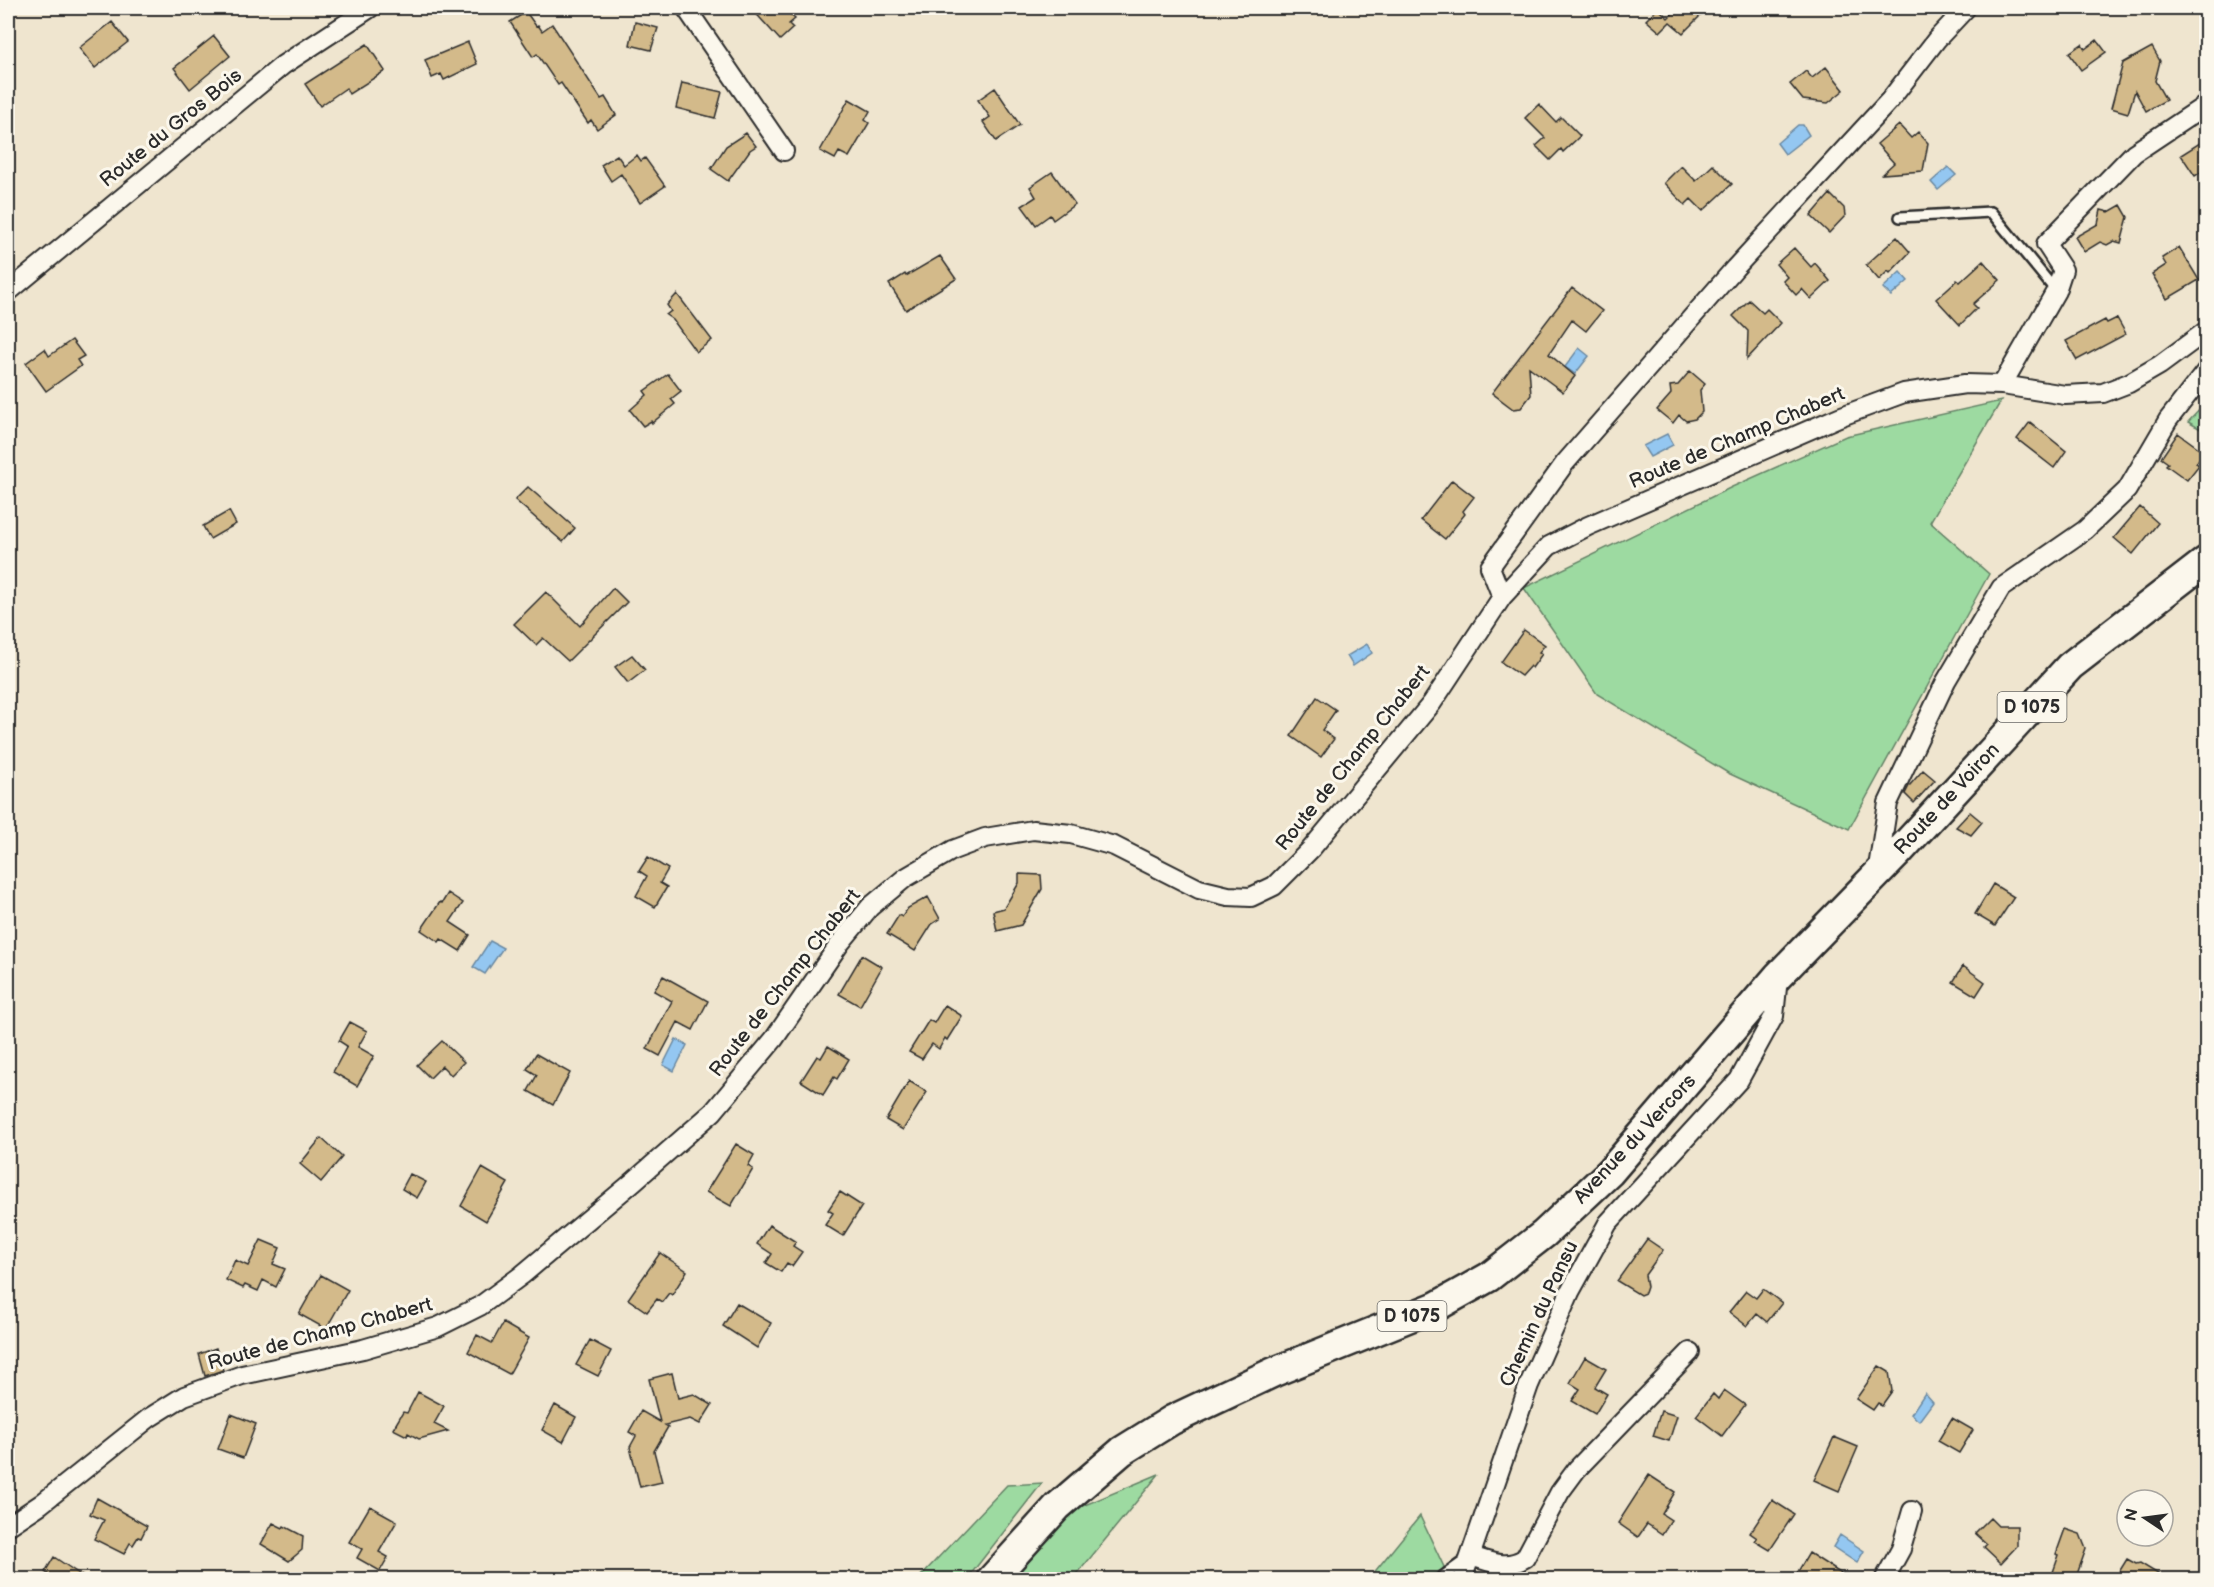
<svg xmlns="http://www.w3.org/2000/svg" width="2214" height="1587" font-family="'Balsamiq Sans',sans-serif">
<rect width="100%" height="100%" fill="#efe5cf"/>
<filter id="ink" filterUnits="userSpaceOnUse"><feTurbulence type="fractalNoise" baseFrequency=".0167" numOctaves="2"/><feDisplacementMap in="SourceGraphic" scale="12" xChannelSelector="R" yChannelSelector="G"/><feConvolveMatrix kernelMatrix="1 2 1 2 8 2 1 2 1" color-interpolation-filters="sRGB"/></filter>
<g filter="url(#ink)">
<path fill="#9ddaa1" stroke="#648266" stroke-width="1.5" d="M 2001,401 L 1930,522 L 1989,574 L 1849,829 L 1728,773 L 1597,694 L 1524,588 L 1732,487 L 1846,436 Z
M 2206,403 L 2206,432 L 2188,422 Z
M 1159,1474 L 1073,1579 L 1010,1580 L 1068,1512 Z
M 1042,1483 L 967,1579 L 918,1579 L 1007,1485 Z
M 1420,1516 L 1444,1567 L 1437,1579 L 1368,1580 Z"/>
<path fill="#94c7f1" stroke="#6a89a2" stroke-width="1.5" d="M 1798,125 L 1803,125 L 1809,135 L 1785,154 L 1777,143 Z
M 1948,167 L 1956,175 L 1938,190 L 1931,182 Z
M 1900,272 L 1908,281 L 1891,296 L 1883,288 Z
M 1579,348 L 1589,356 L 1575,374 L 1565,367 Z
M 1667,434 L 1673,445 L 1650,457 L 1643,446 Z
M 1367,644 L 1372,653 L 1353,666 L 1347,656 Z
M 490,941 L 503,948 L 485,974 L 473,967 Z
M 676,1039 L 687,1045 L 674,1071 L 663,1065 Z
M 1925,1393 L 1933,1402 L 1919,1421 L 1911,1414 Z
M 1840,1535 L 1864,1551 L 1857,1563 L 1833,1547 Z"/>
<g fill="none" stroke-linecap="round" stroke-linejoin="round">
<path stroke="#6a89a2" stroke-width="6" d="M 2197,1580 L 2206,1567"/>
</g>
<path fill="#d3ba8a" stroke="#2b2b2b" stroke-width="1.5" d="M 751,8 L 784,8 L 795,19 L 789,24 L 793,28 L 780,40 Z
M 1658,8 L 1668,18 L 1678,8 L 1690,8 L 1700,16 L 1683,33 L 1670,22 L 1660,32 L 1646,20 Z
M 526,12 L 536,26 L 538,25 L 542,31 L 552,24 L 601,99 L 605,97 L 616,115 L 597,129 L 591,120 L 588,123 L 561,83 L 558,85 L 537,54 L 533,57 L 510,22 Z
M 112,22 L 128,42 L 95,68 L 79,48 Z
M 635,22 L 658,28 L 651,50 L 630,45 Z
M 214,36 L 230,56 L 190,89 L 174,68 Z
M 2097,40 L 2106,52 L 2081,70 L 2069,53 L 2082,44 L 2085,49 Z
M 468,42 L 477,64 L 444,80 L 441,74 L 432,78 L 425,60 Z
M 367,44 L 385,71 L 349,94 L 346,88 L 320,106 L 305,84 Z
M 2152,47 L 2160,61 L 2155,81 L 2166,100 L 2146,111 L 2135,91 L 2128,113 L 2111,108 L 2123,63 Z
M 1826,67 L 1844,90 L 1828,103 L 1803,100 L 1790,84 L 1806,71 L 1812,78 Z
M 682,83 L 722,92 L 715,118 L 676,108 Z
M 995,88 L 1020,125 L 996,141 L 983,122 L 990,117 L 978,100 Z
M 849,99 L 870,111 L 865,120 L 869,123 L 849,157 L 839,152 L 835,159 L 820,151 Z
M 1539,104 L 1556,122 L 1561,117 L 1580,136 L 1563,152 L 1561,149 L 1550,160 L 1536,146 L 1545,138 L 1525,118 Z
M 1899,125 L 1911,138 L 1918,132 L 1928,143 L 1923,171 L 1882,174 L 1894,163 L 1877,144 Z
M 746,133 L 756,146 L 750,150 L 728,181 L 711,169 L 726,146 Z
M 2206,139 L 2206,169 L 2195,176 L 2181,155 Z
M 617,155 L 624,165 L 637,155 L 641,161 L 645,158 L 665,186 L 640,203 L 621,174 L 611,181 L 601,165 Z
M 1713,165 L 1732,184 L 1703,211 L 1691,199 L 1685,205 L 1664,183 L 1681,166 L 1696,181 Z
M 1052,172 L 1075,204 L 1053,220 L 1050,215 L 1036,225 L 1022,206 L 1036,197 L 1030,187 Z
M 1830,194 L 1844,208 L 1845,216 L 1829,233 L 1811,216 Z
M 2121,205 L 2128,217 L 2121,243 L 2114,241 L 2107,245 L 2100,242 L 2084,252 L 2075,237 L 2098,224 L 2101,210 L 2109,212 Z
M 1897,237 L 1910,252 L 1890,273 L 1888,271 L 1879,280 L 1866,265 Z
M 2179,247 L 2199,280 L 2167,299 L 2152,274 L 2166,265 L 2162,258 Z
M 1794,248 L 1811,267 L 1815,263 L 1830,281 L 1811,299 L 1802,289 L 1796,295 L 1783,281 L 1787,277 L 1776,264 Z
M 940,256 L 956,279 L 906,310 L 889,284 L 905,274 L 906,276 Z
M 1983,261 L 2000,280 L 1973,304 L 1977,308 L 1960,325 L 1936,299 L 1957,280 L 1960,282 Z
M 1572,288 L 1602,311 L 1586,331 L 1572,320 L 1549,354 L 1575,376 L 1563,392 L 1529,367 L 1531,395 L 1521,408 L 1513,409 L 1492,393 Z
M 677,294 L 712,340 L 696,352 L 673,320 L 666,315 L 671,311 L 667,305 Z
M 1749,300 L 1763,313 L 1767,309 L 1781,323 L 1747,359 L 1748,331 L 1733,316 Z
M 2117,318 L 2126,334 L 2077,360 L 2066,341 L 2105,320 L 2107,323 Z
M 72,340 L 84,356 L 77,360 L 81,366 L 46,391 L 26,363 L 45,349 L 49,356 Z
M 1690,371 L 1705,384 L 1700,390 L 1702,412 L 1695,419 L 1686,421 L 1679,415 L 1673,423 L 1657,410 L 1671,394 L 1670,386 L 1678,385 Z
M 668,374 L 681,391 L 671,399 L 675,404 L 652,423 L 651,421 L 643,426 L 630,410 L 647,395 L 644,391 Z
M 2030,422 L 2066,451 L 2054,468 L 2017,439 Z
M 2178,433 L 2204,452 L 2196,463 L 2199,465 L 2187,480 L 2166,465 L 2168,463 L 2161,458 Z
M 1452,480 L 1474,497 L 1463,511 L 1465,514 L 1445,539 L 1421,520 Z
M 528,487 L 575,528 L 563,542 L 515,500 Z
M 2140,507 L 2158,523 L 2133,554 L 2114,538 Z
M 229,511 L 236,524 L 210,539 L 203,526 Z
M 613,588 L 627,602 L 568,661 L 543,638 L 536,645 L 514,624 L 546,592 L 580,626 Z
M 1524,630 L 1545,645 L 1539,652 L 1542,654 L 1532,668 L 1530,666 L 1521,676 L 1501,662 Z
M 632,655 L 645,670 L 628,683 L 615,667 Z
M 1317,697 L 1336,710 L 1322,730 L 1334,739 L 1321,757 L 1291,736 Z
M 1923,770 L 1935,780 L 1914,803 L 1905,794 L 1909,786 Z
M 1970,812 L 1982,822 L 1971,835 L 1956,827 Z
M 648,857 L 668,869 L 660,883 L 667,887 L 655,907 L 636,896 L 647,876 L 639,871 Z
M 1019,874 L 1041,875 L 1042,889 L 1021,925 L 997,931 L 993,911 L 1004,908 L 1019,883 Z
M 1993,884 L 2014,897 L 1995,926 L 1975,914 Z
M 448,893 L 463,903 L 450,922 L 470,935 L 460,951 L 441,939 L 439,942 L 421,930 L 440,902 L 442,903 Z
M 928,897 L 940,919 L 932,924 L 915,951 L 887,934 L 899,915 L 902,917 L 908,908 Z
M 862,955 L 882,967 L 860,1006 L 839,994 Z
M 1963,966 L 1985,982 L 1976,996 L 1953,982 Z
M 663,976 L 708,1001 L 693,1030 L 678,1022 L 660,1056 L 647,1049 L 672,1001 L 654,991 Z
M 945,1005 L 962,1016 L 947,1040 L 945,1038 L 939,1049 L 932,1044 L 922,1059 L 909,1052 L 929,1020 L 934,1023 Z
M 350,1022 L 367,1031 L 358,1047 L 374,1056 L 357,1086 L 333,1072 L 347,1046 L 339,1041 Z
M 442,1041 L 464,1062 L 451,1075 L 442,1066 L 430,1078 L 417,1065 Z
M 828,1046 L 849,1059 L 837,1079 L 834,1077 L 823,1095 L 801,1081 L 817,1056 L 821,1058 Z
M 536,1054 L 570,1073 L 553,1105 L 528,1091 L 537,1075 L 527,1069 Z
M 909,1081 L 927,1092 L 903,1130 L 886,1120 Z
M 321,1138 L 342,1157 L 321,1182 L 300,1164 Z
M 736,1144 L 754,1155 L 748,1166 L 753,1169 L 731,1206 L 706,1192 Z
M 482,1168 L 508,1183 L 486,1221 L 461,1206 Z
M 410,1174 L 426,1182 L 417,1198 L 402,1189 Z
M 840,1192 L 862,1206 L 843,1236 L 825,1225 L 833,1213 L 828,1210 Z
M 769,1225 L 796,1242 L 793,1246 L 802,1252 L 792,1266 L 787,1263 L 781,1272 L 766,1263 L 772,1254 L 757,1244 Z
M 1647,1239 L 1663,1250 L 1645,1275 L 1647,1287 L 1645,1293 L 1640,1295 L 1617,1281 Z
M 261,1240 L 280,1248 L 273,1264 L 285,1269 L 276,1287 L 263,1280 L 258,1291 L 245,1285 L 243,1288 L 226,1280 L 235,1260 L 248,1266 Z
M 660,1253 L 687,1271 L 672,1295 L 669,1293 L 662,1302 L 657,1299 L 647,1312 L 628,1299 Z
M 321,1275 L 348,1290 L 326,1329 L 299,1314 Z
M 1763,1289 L 1782,1303 L 1767,1322 L 1757,1314 L 1747,1326 L 1729,1312 L 1746,1291 L 1756,1298 Z
M 737,1303 L 771,1323 L 757,1348 L 723,1326 Z
M 503,1323 L 529,1338 L 509,1374 L 468,1352 L 477,1335 L 492,1343 Z
M 590,1340 L 611,1351 L 598,1376 L 576,1365 Z
M 216,1348 L 223,1370 L 205,1376 L 199,1354 Z
M 1585,1357 L 1606,1369 L 1595,1387 L 1607,1394 L 1595,1414 L 1572,1401 L 1580,1389 L 1570,1383 Z
M 1879,1366 L 1889,1372 L 1892,1391 L 1882,1405 L 1878,1403 L 1873,1410 L 1856,1399 Z
M 672,1373 L 678,1398 L 694,1394 L 712,1405 L 700,1424 L 690,1419 L 665,1425 L 668,1427 L 654,1451 L 662,1482 L 640,1487 L 630,1447 L 636,1436 L 629,1432 L 641,1411 L 660,1422 L 649,1379 Z
M 1724,1390 L 1745,1405 L 1722,1436 L 1696,1416 L 1713,1394 L 1718,1399 Z
M 418,1392 L 444,1406 L 434,1424 L 448,1431 L 419,1439 L 408,1433 L 407,1436 L 393,1429 L 403,1412 L 407,1413 Z
M 555,1405 L 576,1417 L 563,1442 L 542,1430 Z
M 1661,1411 L 1677,1416 L 1669,1441 L 1653,1436 Z
M 231,1414 L 256,1424 L 243,1458 L 218,1449 Z
M 1952,1418 L 1973,1430 L 1959,1453 L 1938,1441 Z
M 1834,1437 L 1858,1447 L 1839,1491 L 1814,1480 Z
M 1649,1475 L 1675,1492 L 1662,1514 L 1671,1520 L 1662,1534 L 1647,1524 L 1638,1537 L 1618,1523 Z
M 97,1498 L 147,1526 L 141,1538 L 138,1537 L 133,1545 L 130,1543 L 124,1554 L 94,1539 L 104,1520 L 90,1514 Z
M 1772,1500 L 1794,1514 L 1770,1550 L 1755,1541 L 1757,1538 L 1750,1533 Z
M 370,1506 L 397,1521 L 379,1552 L 388,1557 L 380,1571 L 357,1558 L 362,1549 L 349,1542 Z
M 1990,1518 L 1998,1526 L 2017,1526 L 2017,1546 L 2001,1563 L 1984,1547 L 1987,1544 L 1975,1533 Z
M 273,1523 L 283,1528 L 284,1526 L 303,1536 L 302,1550 L 289,1561 L 261,1544 Z
M 2065,1529 L 2080,1534 L 2086,1549 L 2075,1580 L 2065,1580 L 2052,1575 L 2059,1555 L 2056,1554 Z
M 1809,1553 L 1851,1580 L 1793,1580 Z
M 54,1557 L 88,1580 L 57,1580 L 45,1572 Z
M 2127,1559 L 2136,1564 L 2140,1563 L 2168,1580 L 2114,1580 Z"/>
<g fill="none" stroke-linecap="round" stroke-linejoin="round">
<g stroke="#2b2b2b" stroke-width="14">
<path id="lane" d="M 1900,217 L 1991,212 L 2056,291
M 1438,1580 L 1467,1559"/>
</g>
<g stroke="#2b2b2b" stroke-width="22">
<path id="street" d="M 686,8 L 784,151
M 8,292 L 283,65 L 370,8
M 2002,385 L 2056,291 L 2063,270 L 2046,244 L 2134,153 L 2206,105
M 1502,597 L 1490,567 L 1565,463 L 1735,268 L 1890,100 L 1937,39 L 1966,8
M 1877,874 L 1888,803 L 1946,681 L 2001,588 L 2085,530 L 2127,490 L 2168,420 L 2206,371
M 8,1526 L 41,1504 L 149,1418 L 184,1396 L 242,1375 L 363,1349 L 438,1327 L 480,1306 L 522,1275 L 633,1182 L 713,1112 L 774,1039 L 841,942 L 870,907 L 905,878 L 953,850 L 985,838 L 1033,830 L 1071,834 L 1114,846 L 1199,889 L 1228,896 L 1251,897 L 1274,886 L 1311,849 L 1432,703 L 1502,597 L 1549,546 L 1588,526 L 1839,417 L 1904,393 L 1965,384 L 2002,385 L 2065,395 L 2103,393 L 2129,383 L 2160,365 L 2206,331
M 1471,1556 C 1491,1562 1506,1570 1525,1558 L 1560,1492 L 1577,1469 L 1690,1352
M 1462,1580 L 1529,1385 L 1570,1292 L 1608,1223 L 1739,1080 L 1774,1016 L 1778,978
M 1884,1580 L 1901,1549 L 1912,1511"/>
</g>
<g stroke="#2b2b2b" stroke-width="33">
<path id="primary" d="M 991,1580 L 1057,1507 L 1122,1451 L 1172,1420 L 1274,1372 L 1437,1306 L 1489,1277 L 1544,1234 L 1610,1172 L 1778,976 L 1896,855 L 2070,666 L 2206,561"/>
</g>
<use href="#lane" stroke="#fbf7ec" stroke-width="9"/>
<use href="#street" stroke="#fbf7ec" stroke-width="18"/>
<use href="#primary" stroke="#fbf7ec" stroke-width="28"/>
</g>
</g>
<g text-anchor="middle" dominant-baseline="central" stroke-width="6" stroke-linejoin="round" paint-order="stroke">
<g fill="#fbf7ec" stroke="#696865" stroke-width="1.5">
<rect x="1997.5" y="692" width="69" height="30" rx="4.5"/>
<rect x="1377.5" y="1301" width="69" height="30" rx="4.5"/>
</g>
<g font-size="18" font-weight="bold" fill="#2b2b2b">
<text x="2032" y="707">D 1075</text>
<text x="1412" y="1316">D 1075</text>
</g>
<g font-size="20" fill="#2b2b2b" stroke="#fbf7ec">
<text transform="translate(171 128) rotate(-39)">Route du Gros Bois</text>
<text transform="translate(1737 438) rotate(-23)">Route de Champ Chabert</text>
<text transform="translate(1353 758) rotate(-51)">Route de Champ Chabert</text>
<text transform="translate(1947 799) rotate(-47)">Route de Voiron</text>
<text transform="translate(785 983) rotate(-52)">Route de Champ Chabert</text>
<text transform="translate(1635 1139) rotate(-47)">Avenue du Vercors</text>
<text transform="translate(1539 1314) rotate(-65)">Chemin du Pansu</text>
<text transform="translate(320 1334) rotate(-15)">Route de Champ Chabert</text>
</g>
</g>
<rect width="2214" height="1587" fill="none" stroke="#fbf7ec" stroke-width="30"/>
<rect x="15" y="15" width="2184" height="1557" fill="none" stroke="#2b2b2b" stroke-width="2" filter="url(#ink)"/>
<g transform="translate(2145 1518) rotate(283)"><circle r="28" fill="#fbf7ec" stroke="#a8a59f" stroke-width="1.5"/>
<path d="M0-4.5L10 22L0 15L-10 22Z" fill="#2b2b2b"/>
<text y="-9" font-size="16" font-weight="bold" text-anchor="middle" fill="#2b2b2b">N</text>
</g>
</svg>
